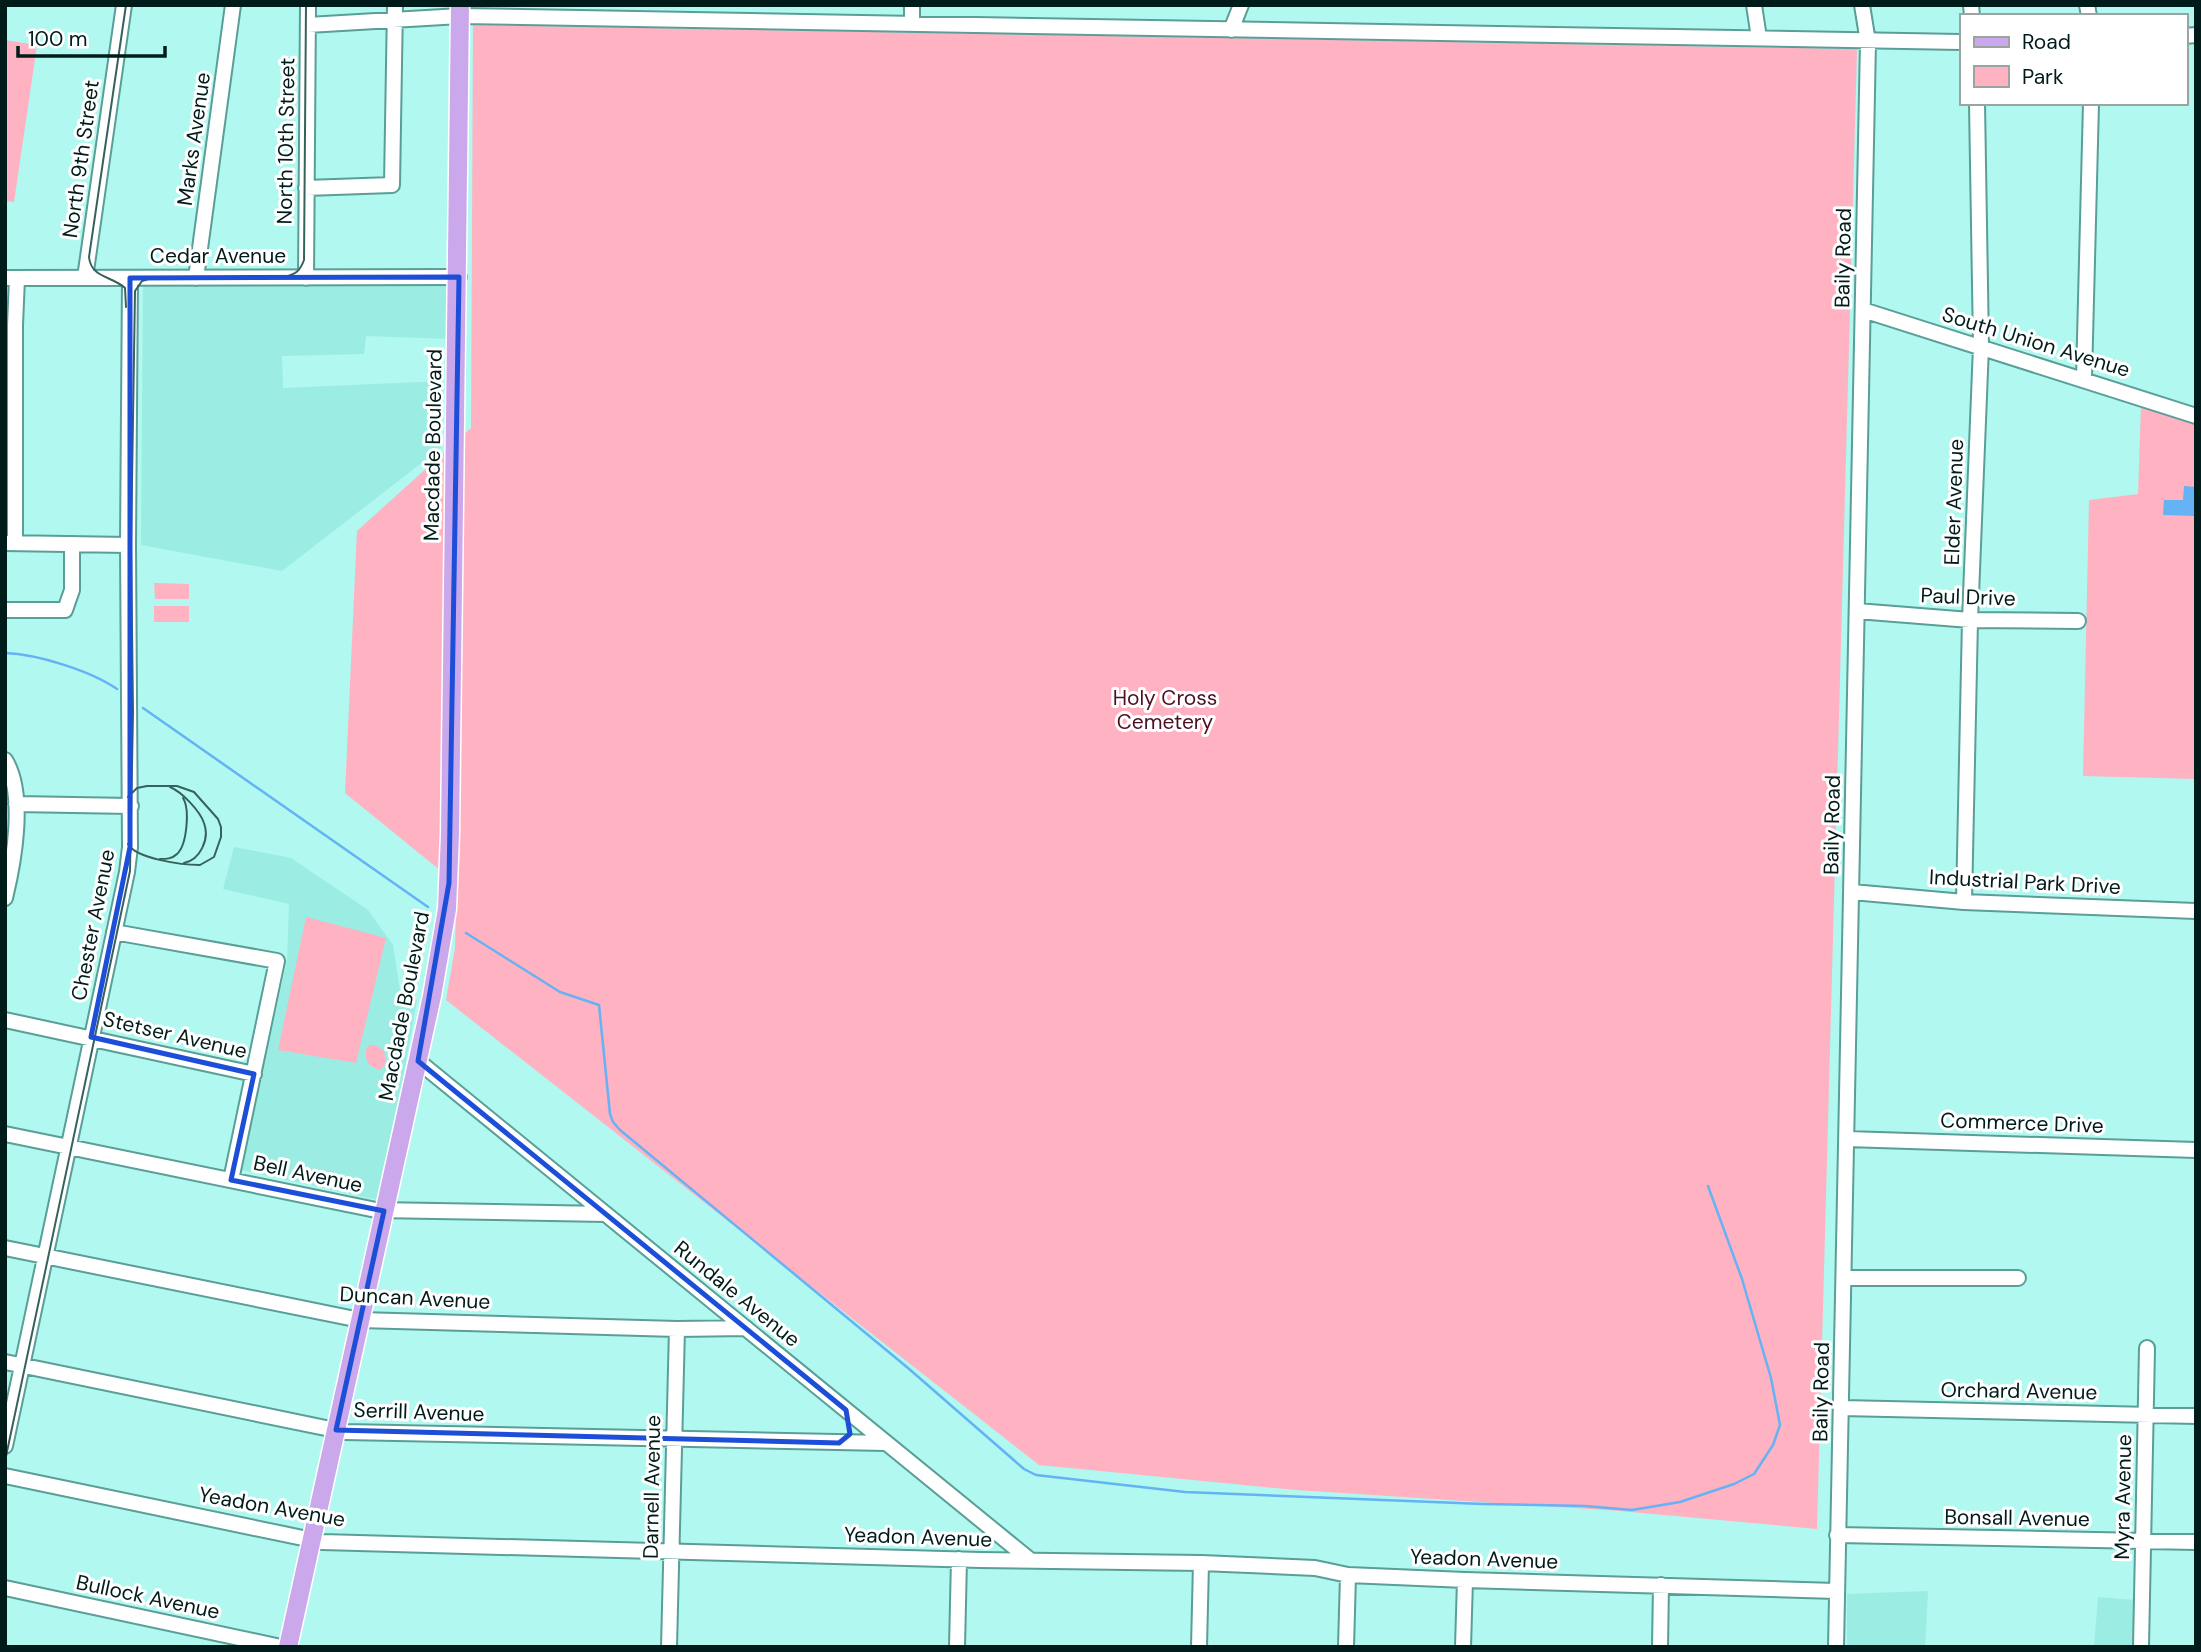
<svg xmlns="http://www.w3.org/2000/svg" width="2201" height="1652" font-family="'DM Sans',sans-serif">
<rect width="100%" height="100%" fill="#b1f8f0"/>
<path fill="#9bece3" d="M 455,278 L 452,339 L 366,336 L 364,354 L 282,356 L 283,388 L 443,381 L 441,448 L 282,571 L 141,545 L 143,286 Z
M 234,847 L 291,858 L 368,910 L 393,945 L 400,991 L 417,1000 L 404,1073 L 377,1200 L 241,1170 L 287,961 L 289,904 L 223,889 Z
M 1928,1591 L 1925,1647 L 1847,1647 L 1847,1594 Z
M 2098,1597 L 2135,1600 L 2133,1647 L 2094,1647 Z"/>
<path fill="#ffb2c1" d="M 473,25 L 1857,49 L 1817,1529 L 1620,1511 L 1296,1490 L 1039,1465 L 446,1000 L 455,948 L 457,884 L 345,793 L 357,531 L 471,428 Z
M 5,40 L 37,45 L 14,202 L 5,201 Z
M 2141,406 L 2196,421 L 2196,779 L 2083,776 L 2089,500 L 2138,494 Z
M 154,583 L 189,584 L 189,599 L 155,599 Z
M 154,606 L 189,606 L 189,622 L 154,622 Z
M 306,917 L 386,938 L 356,1063 L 278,1050 Z
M 370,1045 L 375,1045 L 384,1051 L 386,1063 L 380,1070 C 368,1066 365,1062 366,1049 Z"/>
<path fill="#65b2f4" d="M 2184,486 L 2196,487 L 2196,516 L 2163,515 L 2164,500 L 2183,500 Z"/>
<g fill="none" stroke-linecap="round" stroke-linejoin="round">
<path stroke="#65b2f4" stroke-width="2.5" d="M 5,653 C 37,654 91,671 117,689
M 143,708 L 428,907
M 466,933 L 560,992 L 599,1005 L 610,1114 L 613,1122 L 620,1130 L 908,1368 L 1024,1469 L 1036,1475 L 1185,1492 L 1483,1504 L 1585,1506 L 1632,1510 L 1680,1502 L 1734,1484 L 1754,1474 L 1773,1445 L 1780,1425 L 1771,1378 L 1742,1279 L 1708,1186"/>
<g stroke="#599e97" stroke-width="18">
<path id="minor" d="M 1754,5 L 1759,38
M 1971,5 L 1972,16
M 2087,5 L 2089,16
M 912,24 L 912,5
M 308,25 L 460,16 L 1961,42
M 1231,30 L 1241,5
M 2185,36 L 2196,35
M 306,188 L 392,185 L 395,5
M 5,278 L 459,277
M 85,278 L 124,5
M 196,278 L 233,5
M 306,278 L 308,5
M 1863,310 L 2196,416
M 2084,378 L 2091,103
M 15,542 L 15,325 L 17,278
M 5,543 L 128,545
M 5,610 L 65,610 L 72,590 L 72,544
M 1857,611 L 1970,620 L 2078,621
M 5,760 C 26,794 14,861 5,898
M 16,804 L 131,806
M 1852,892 L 1964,902 L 2196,911
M 1964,902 L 1970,620 L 1981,346 L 1977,103
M 114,932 L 277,961 L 231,1180
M 5,1020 L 254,1074
M 418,1061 L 1030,1560
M 5,1134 L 376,1210 L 606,1214
M 1847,1139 L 2196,1150
M 5,1248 L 360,1320 L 677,1329 L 746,1328
M 1844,1278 L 2018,1278
M 5,1362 L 345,1432 L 886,1443
M 1842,1408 L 2196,1416
M 5,1446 L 127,872 L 130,847 L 128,545 L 130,278
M 5,1476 L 322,1542 L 980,1560 L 1201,1563 L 1315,1568 L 1348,1575 L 1465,1580 L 1836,1591
M 1837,1535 L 2196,1542
M 5,1588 L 281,1647
M 669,1647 L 677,1329
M 957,1647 L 959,1559
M 1199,1647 L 1201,1563
M 1346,1647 L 1348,1575
M 1463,1647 L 1465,1580
M 1660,1647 L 1661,1585
M 1836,1647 L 1868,42 L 1862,5
M 2141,1647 L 2147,1348"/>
</g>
<g stroke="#fff" stroke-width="21">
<path id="major" d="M 288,1647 L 432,996 L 447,909 L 450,834 L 460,5"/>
</g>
<use href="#minor" stroke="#fff" stroke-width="14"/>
<use href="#major" stroke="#cba8eb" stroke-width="18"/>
<path stroke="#37615d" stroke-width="2" d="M 126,5 L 89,257 C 91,278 112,276 125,288 L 126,307
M 170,787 C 182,792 200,811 204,823 C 210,839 200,860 184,863
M 128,797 L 137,788 L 147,786 L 177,786 L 194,792 L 218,819 L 221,827 L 221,837 L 214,857 L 200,865 C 183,865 136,859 128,844
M 160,859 C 166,859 172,859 177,854 C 187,845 190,809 183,798
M 5,1461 L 130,871 L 133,712 L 131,545 L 135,291 L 142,281 L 152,278 L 285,277 C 296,274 300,271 304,260 L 306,5"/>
</g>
<path fill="none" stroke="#1d4ed8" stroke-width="5" stroke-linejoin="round" d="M 459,277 L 449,883 L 418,1061 L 846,1410 L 850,1434 L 839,1443 L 336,1430 L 384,1211 L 231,1180 L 254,1074 L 91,1037 L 130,847 L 130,278 Z"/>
<g text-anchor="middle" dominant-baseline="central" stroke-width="6" stroke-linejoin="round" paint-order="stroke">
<g font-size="21" fill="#001c1a" stroke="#fff">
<text transform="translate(194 139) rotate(-82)">Marks Avenue</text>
<text transform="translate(286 141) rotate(-89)">North 10th Street</text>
<text transform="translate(81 159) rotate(-82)">North 9th Street</text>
<text x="218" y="256">Cedar Avenue</text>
<text transform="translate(1843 258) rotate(-89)">Baily Road</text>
<text transform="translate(2036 342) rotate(17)">South Union Avenue</text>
<text transform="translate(433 445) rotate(-89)">Macdade Boulevard</text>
<text transform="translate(1954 502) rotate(-88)">Elder Avenue</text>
<text transform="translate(1968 597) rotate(2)">Paul Drive</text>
<text transform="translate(1832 825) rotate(-89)">Baily Road</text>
<text transform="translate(2025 882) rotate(3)">Industrial Park Drive</text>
<text transform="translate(93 925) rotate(-79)">Chester Avenue</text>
<text transform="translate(404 1006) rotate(-79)">Macdade Boulevard</text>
<text transform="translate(175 1035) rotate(13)">Stetser Avenue</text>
<text transform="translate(2022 1123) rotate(2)">Commerce Drive</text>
<text transform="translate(308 1174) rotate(12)">Bell Avenue</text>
<text transform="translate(737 1294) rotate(39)">Rundale Avenue</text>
<text transform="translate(415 1298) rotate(3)">Duncan Avenue</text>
<text transform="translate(2019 1391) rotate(1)">Orchard Avenue</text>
<text transform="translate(1821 1392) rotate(-89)">Baily Road</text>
<text transform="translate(419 1412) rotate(2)">Serrill Avenue</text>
<text transform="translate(652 1487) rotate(-89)">Darnell Avenue</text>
<text transform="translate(2123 1497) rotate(-89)">Myra Avenue</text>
<text transform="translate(272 1507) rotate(10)">Yeadon Avenue</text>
<text transform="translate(2017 1518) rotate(1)">Bonsall Avenue</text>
<text transform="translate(918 1537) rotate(2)">Yeadon Avenue</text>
<text transform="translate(1484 1559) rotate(2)">Yeadon Avenue</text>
<text transform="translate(148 1597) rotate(12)">Bullock Avenue</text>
</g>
<g font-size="21" fill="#4d1023" stroke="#fff">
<text x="1165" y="698">Holy Cross<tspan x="1165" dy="24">Cemetery</tspan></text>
</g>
</g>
<rect width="2201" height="1652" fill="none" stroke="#001c1a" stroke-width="14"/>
<rect x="1960" y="14" width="228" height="91" fill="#ffffff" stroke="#99a4a3" stroke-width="2"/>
<rect x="1974" y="37" width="35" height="10" fill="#cba8eb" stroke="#99a4a3" stroke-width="2"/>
<text x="2022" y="49" font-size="21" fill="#001c1a">Road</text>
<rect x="1974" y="66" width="35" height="21" fill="#ffb2c1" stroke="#99a4a3" stroke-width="2"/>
<text x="2022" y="84" font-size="21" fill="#001c1a">Park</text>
<path d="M18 46v10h147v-10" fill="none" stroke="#001c1a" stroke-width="3.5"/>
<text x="28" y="46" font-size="21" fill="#001c1a" stroke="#ffffff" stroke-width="5" paint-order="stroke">100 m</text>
</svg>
